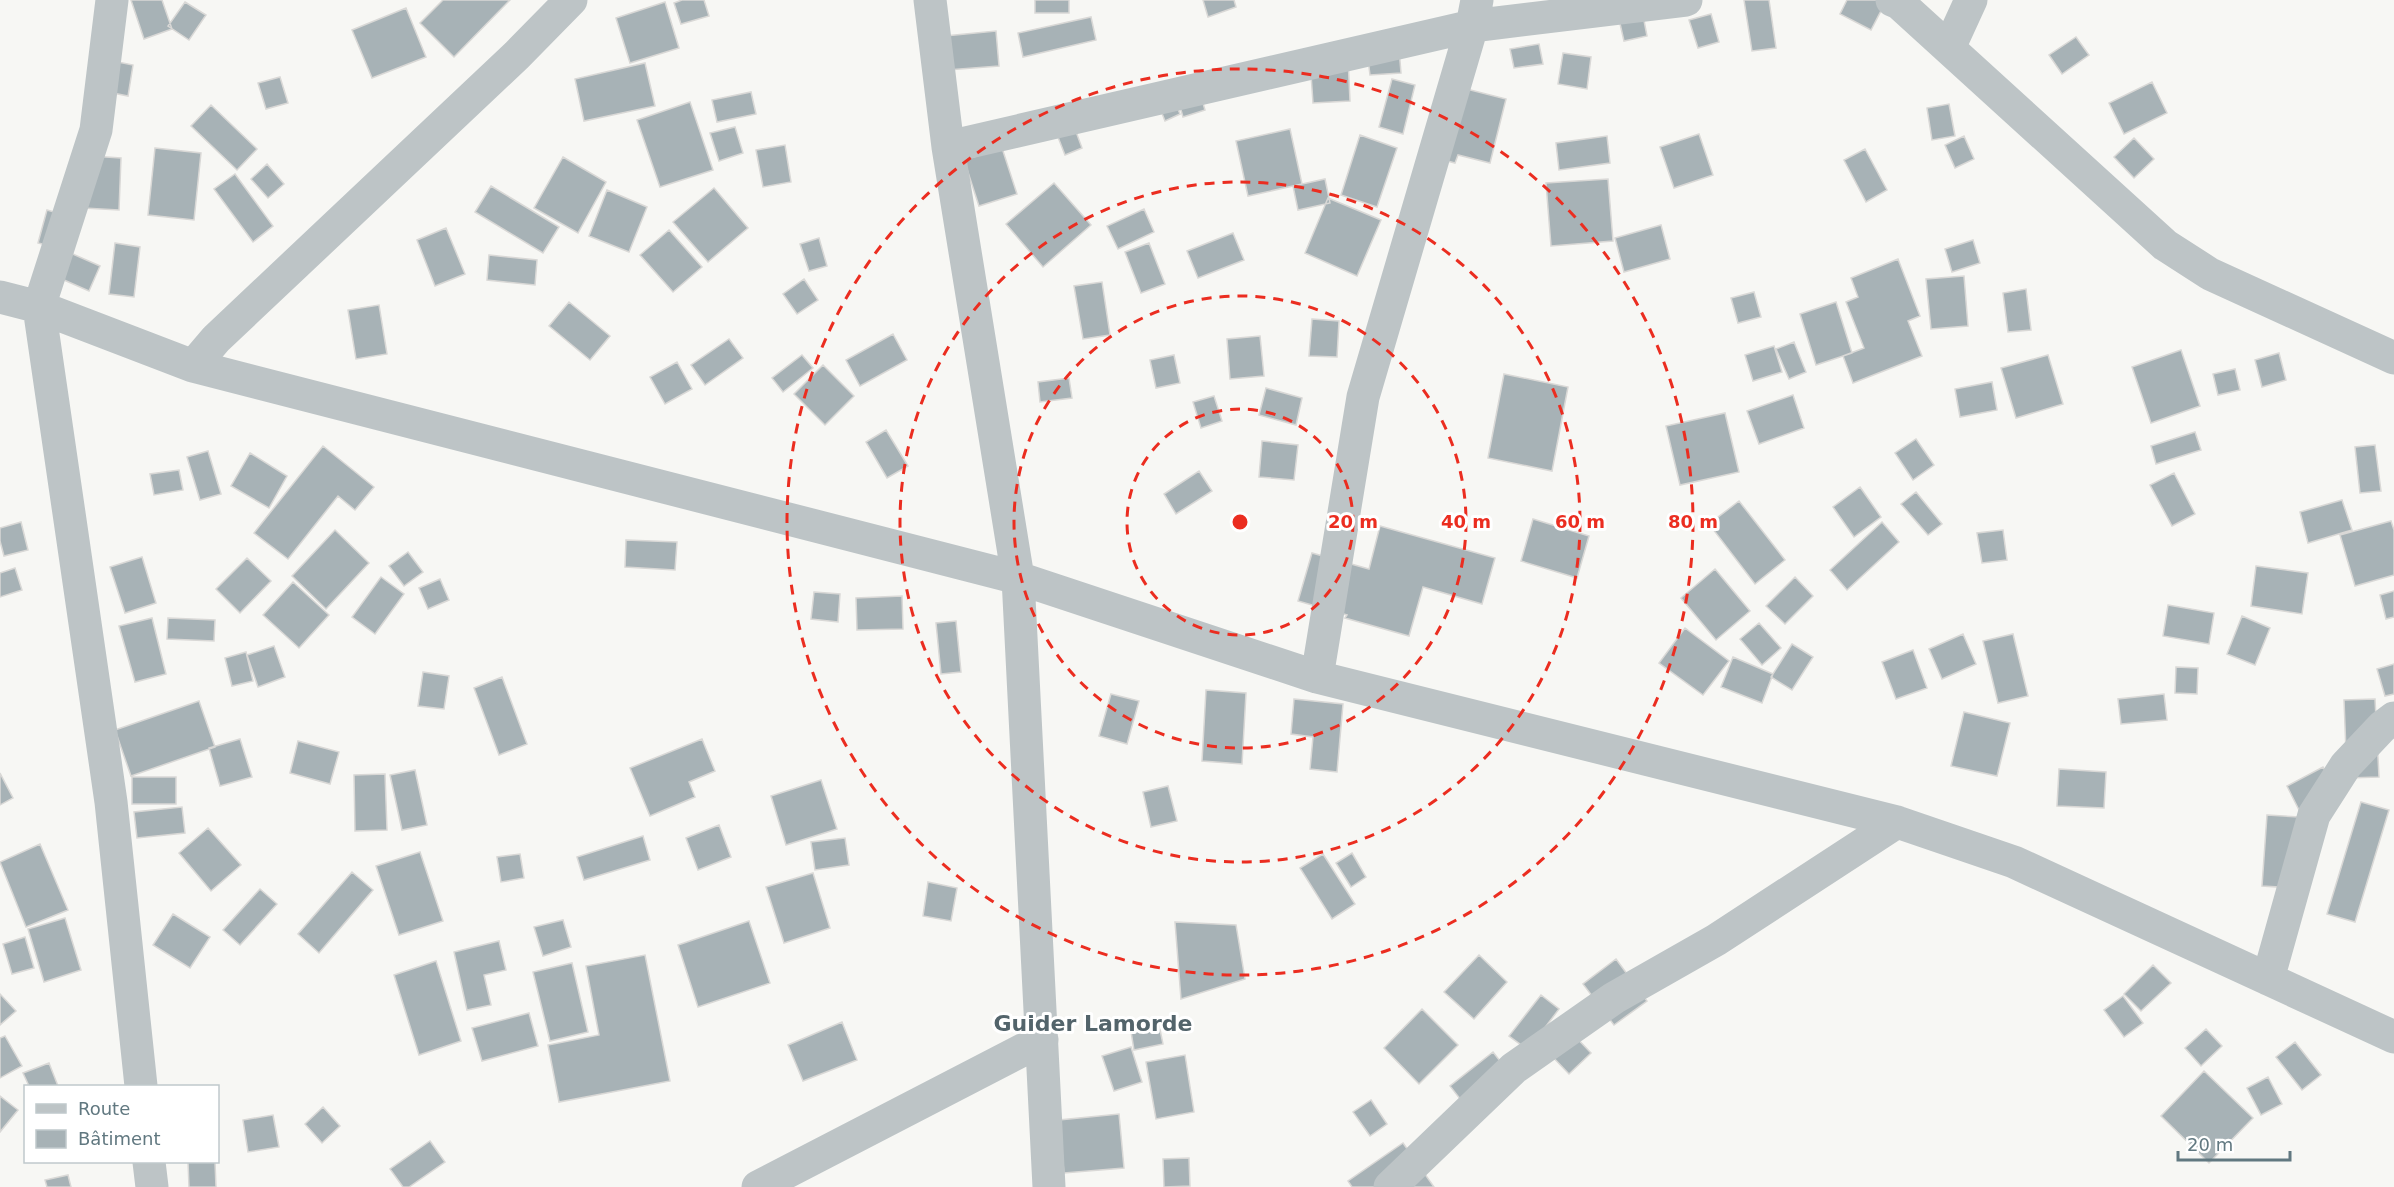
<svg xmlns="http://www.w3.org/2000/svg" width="2394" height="1187" font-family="'DejaVu Sans',sans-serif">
<rect width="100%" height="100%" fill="#f7f7f4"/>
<path fill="#a7b2b6" stroke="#d9d8d6" stroke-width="1.5" d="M 131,0 L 162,0 L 172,29 L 144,39 Z
M 443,0 L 510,0 L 454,57 L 420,23 Z
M 443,0 L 510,0 L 454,57 L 420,23 Z
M 682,0 L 704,0 L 709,16 L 681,24 L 674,3 Z
M 1035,0 L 1069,0 L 1069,13 L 1035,13 Z
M 1203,0 L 1234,0 L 1236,7 L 1208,17 Z
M 1744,0 L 1769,0 L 1776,48 L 1752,51 Z
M 1847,0 L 1878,0 L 1885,3 L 1871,30 L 1840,14 Z
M 185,2 L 206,15 L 189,40 L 168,26 Z
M 665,2 L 679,48 L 630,63 L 616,18 Z
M 406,8 L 426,57 L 372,78 L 352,30 Z
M 1642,10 L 1647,36 L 1624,41 L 1618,15 Z
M 1711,14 L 1719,42 L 1698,48 L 1689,20 Z
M 1091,17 L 1096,40 L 1023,57 L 1018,33 Z
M 996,31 L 999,66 L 947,70 L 945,36 Z
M 2076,37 L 2089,55 L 2062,74 L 2049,55 Z
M 1539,44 L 1543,64 L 1514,68 L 1510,49 Z
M 1399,49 L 1401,73 L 1370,75 L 1367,51 Z
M 1563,53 L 1591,57 L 1587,89 L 1558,84 Z
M 98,58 L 133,65 L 128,96 L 93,89 Z
M 1348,58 L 1350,101 L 1313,103 L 1310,60 Z
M 645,63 L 655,106 L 584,121 L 575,79 Z
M 280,77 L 288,103 L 266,109 L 258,83 Z
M 1392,79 L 1415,85 L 1403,134 L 1379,127 Z
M 2152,82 L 2167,113 L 2124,134 L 2109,103 Z
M 1197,83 L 1205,110 L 1183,117 L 1175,89 Z
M 1443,83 L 1506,99 L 1490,163 L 1458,155 L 1455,163 L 1425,155 Z
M 1169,87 L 1180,114 L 1165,121 L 1154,93 Z
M 751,92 L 756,114 L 717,122 L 712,100 Z
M 690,102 L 713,170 L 660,187 L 637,120 Z
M 1949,104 L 1955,136 L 1932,140 L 1927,108 Z
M 211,105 L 257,149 L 237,170 L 191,126 Z
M 1067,107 L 1082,148 L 1065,155 L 1049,114 Z
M 735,127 L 743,153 L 719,161 L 710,133 Z
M 1290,129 L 1302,184 L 1248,196 L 1236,141 Z
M 1699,134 L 1713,175 L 1674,188 L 1660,147 Z
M 1360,135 L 1397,148 L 1377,207 L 1341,195 Z
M 1607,136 L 1610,163 L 1559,170 L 1556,143 Z
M 1964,136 L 1974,159 L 1955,168 L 1945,145 Z
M 2134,138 L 2154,159 L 2134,178 L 2114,157 Z
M 785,145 L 791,182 L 763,187 L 756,150 Z
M 155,148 L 201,153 L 194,220 L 148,215 Z
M 1002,148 L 1017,194 L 979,206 L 964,160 Z
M 1865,149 L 1887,190 L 1866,202 L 1844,160 Z
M 91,156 L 121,158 L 119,210 L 66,207 Z
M 563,157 L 606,182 L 578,233 L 534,208 Z
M 267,164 L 284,184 L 268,198 L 251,179 Z
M 235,174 L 273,226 L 253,242 L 214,189 Z
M 1325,179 L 1330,203 L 1298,210 L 1293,186 Z
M 1608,179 L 1613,241 L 1551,246 L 1546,183 Z
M 1054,183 L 1091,225 L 1043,267 L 1006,224 Z
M 491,186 L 559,227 L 543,253 L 475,212 Z
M 491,186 L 559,227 L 543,253 L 475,212 Z
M 714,188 L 748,228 L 708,262 L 673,222 Z
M 607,190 L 647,207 L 629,252 L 589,236 Z
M 1328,198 L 1381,220 L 1357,276 L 1305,253 Z
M 1144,209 L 1154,232 L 1118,249 L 1107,226 Z
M 47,210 L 68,216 L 59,248 L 38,243 Z
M 1661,225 L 1670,259 L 1624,272 L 1615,238 Z
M 446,228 L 465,274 L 435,286 L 417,240 Z
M 669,230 L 702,267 L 673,292 L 640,255 Z
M 1233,233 L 1244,260 L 1198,278 L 1187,251 Z
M 819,238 L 827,266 L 809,271 L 800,244 Z
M 1973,240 L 1980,263 L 1952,272 L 1945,249 Z
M 115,243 L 140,247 L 134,297 L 109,294 Z
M 1149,243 L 1165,284 L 1141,293 L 1125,252 Z
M 50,244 L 100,266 L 89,291 L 39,269 Z
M 489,255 L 537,260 L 535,285 L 487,280 Z
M 489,255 L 537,260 L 535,285 L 487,280 Z
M 1898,259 L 1920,316 L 1908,321 L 1922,356 L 1853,383 L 1843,356 L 1864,348 L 1846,302 L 1858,297 L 1851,278 Z
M 1964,276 L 1968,326 L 1931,329 L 1926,279 Z
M 804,279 L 818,300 L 797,314 L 783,294 Z
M 1102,282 L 1110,335 L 1083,339 L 1074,286 Z
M 2026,289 L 2031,330 L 2008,332 L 2003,293 Z
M 1754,292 L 1761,317 L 1738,323 L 1731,298 Z
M 569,302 L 610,336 L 590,360 L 549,326 Z
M 569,302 L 610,336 L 590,360 L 549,326 Z
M 1836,302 L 1852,353 L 1816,365 L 1800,314 Z
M 379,305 L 387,354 L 356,359 L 348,310 Z
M 1312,319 L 1339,321 L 1337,357 L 1309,356 Z
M 893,334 L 907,360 L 860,386 L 846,360 Z
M 1260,336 L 1264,376 L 1230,379 L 1227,339 Z
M 729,339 L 743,358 L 705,385 L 691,365 Z
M 1794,342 L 1806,372 L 1789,379 L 1776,349 Z
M 1774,346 L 1782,372 L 1753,381 L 1745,355 Z
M 2181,350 L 2200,406 L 2151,423 L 2132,367 Z
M 2279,353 L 2286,380 L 2262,387 L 2255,360 Z
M 802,355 L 813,368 L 783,392 L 772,378 Z
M 1174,355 L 1180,383 L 1156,388 L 1150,360 Z
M 2048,355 L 2063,404 L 2016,418 L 2001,368 Z
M 677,362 L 692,389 L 665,404 L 650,377 Z
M 823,365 L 854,396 L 825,425 L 794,394 Z
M 2235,369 L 2240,390 L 2218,395 L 2213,374 Z
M 1504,374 L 1568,387 L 1552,471 L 1488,458 Z
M 1069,378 L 1072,398 L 1040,402 L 1038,382 Z
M 1992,382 L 1997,410 L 1960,417 L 1955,389 Z
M 1266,388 L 1302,398 L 1296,425 L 1259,415 Z
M 1793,395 L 1804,428 L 1759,444 L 1747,411 Z
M 1214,396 L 1222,421 L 1201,428 L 1193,402 Z
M 1725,413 L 1739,472 L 1680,485 L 1666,426 Z
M 886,430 L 908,466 L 887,478 L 866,442 Z
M 2195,432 L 2201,450 L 2156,464 L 2151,446 Z
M 1916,439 L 1934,465 L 1913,480 L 1895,453 Z
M 1262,441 L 1298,445 L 1294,480 L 1259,477 Z
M 2375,445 L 2381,491 L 2360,493 L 2355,447 Z
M 323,446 L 374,487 L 355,510 L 338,496 L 288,559 L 254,533 Z
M 208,451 L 221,494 L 200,500 L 187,457 Z
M 250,453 L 287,476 L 269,508 L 231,486 Z
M 179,470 L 183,490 L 154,495 L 150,474 Z
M 1199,471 L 1212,491 L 1176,514 L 1164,494 Z
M 2174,473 L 2195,514 L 2172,526 L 2150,485 Z
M 1860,487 L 1881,517 L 1854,537 L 1833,507 Z
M 1916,492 L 1942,524 L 1928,535 L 1901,504 Z
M 2342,500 L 2352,530 L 2308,543 L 2300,512 Z
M 1739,501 L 1785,560 L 1755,584 L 1709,524 Z
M 1533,519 L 1589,536 L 1577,578 L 1521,561 Z
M 2391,521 L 2394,530 L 2394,575 L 2355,586 L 2340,535 Z
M 21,522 L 28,550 L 4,556 L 0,541 L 0,528 Z
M 1882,522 L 1899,542 L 1847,590 L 1830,570 Z
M 1380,526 L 1495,558 L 1482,604 L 1423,587 L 1409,636 L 1345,618 L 1347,615 L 1298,601 L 1312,553 L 1369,569 Z
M 335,530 L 369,563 L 326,609 L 292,576 Z
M 2003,530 L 2007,560 L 1982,563 L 1977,533 Z
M 626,540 L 677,542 L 675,570 L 625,567 Z
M 626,540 L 677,542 L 675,570 L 625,567 Z
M 408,552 L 423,572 L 404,586 L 389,566 Z
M 142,557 L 156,603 L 125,613 L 110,567 Z
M 247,558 L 271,581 L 240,613 L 216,589 Z
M 2256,566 L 2308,573 L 2302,614 L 2251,606 Z
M 15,568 L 22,590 L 0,597 L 0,573 Z
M 1715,569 L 1750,611 L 1716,640 L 1681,598 Z
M 381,577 L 404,594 L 375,634 L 352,617 Z
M 1795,577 L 1813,596 L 1785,624 L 1766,606 Z
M 440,579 L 449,600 L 428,609 L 419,588 Z
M 293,582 L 329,615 L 299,648 L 263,615 Z
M 2394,591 L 2394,617 L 2386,619 L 2380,595 Z
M 814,592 L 840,594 L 838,622 L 811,619 Z
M 902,596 L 903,629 L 857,630 L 856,598 Z
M 2168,605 L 2214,613 L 2209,644 L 2163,636 Z
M 2242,616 L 2270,628 L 2255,665 L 2227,654 Z
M 152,618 L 166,674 L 135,682 L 119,626 Z
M 168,618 L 215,620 L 214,641 L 167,639 Z
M 956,621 L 961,672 L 941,674 L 936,623 Z
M 1759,623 L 1781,648 L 1762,665 L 1740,639 Z
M 1685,628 L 1729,661 L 1703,695 L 1659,663 Z
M 1963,634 L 1976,664 L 1942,679 L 1929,649 Z
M 2013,634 L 2028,696 L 1998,703 L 1983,641 Z
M 1792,644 L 1813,657 L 1792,690 L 1771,677 Z
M 274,646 L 285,677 L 258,687 L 247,655 Z
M 1913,650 L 1927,688 L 1896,699 L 1882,662 Z
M 246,652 L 253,681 L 232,686 L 225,658 Z
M 1733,657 L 1773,674 L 1762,703 L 1721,687 Z
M 2394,664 L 2394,694 L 2385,696 L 2377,669 Z
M 2176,667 L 2198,668 L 2197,694 L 2175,693 Z
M 423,672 L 449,676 L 444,709 L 418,706 Z
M 502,677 L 527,744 L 499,755 L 474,688 Z
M 1206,690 L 1246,693 L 1242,764 L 1202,761 Z
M 1111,694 L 1139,701 L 1127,744 L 1099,736 Z
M 2164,694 L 2167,720 L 2121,724 L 2118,699 Z
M 1294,699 L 1343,704 L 1337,772 L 1310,769 L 1313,737 L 1291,734 Z
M 2375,699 L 2379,777 L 2347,778 L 2344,700 Z
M 199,701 L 215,747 L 131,776 L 115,730 Z
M 1964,712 L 2010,723 L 1997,776 L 1951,766 Z
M 240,739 L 252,777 L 220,786 L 209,748 Z
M 702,739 L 715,771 L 689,782 L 695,797 L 650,816 L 630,768 Z
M 702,739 L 715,771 L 689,782 L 695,797 L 650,816 L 630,768 Z
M 298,741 L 339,752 L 330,784 L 290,773 Z
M 2323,767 L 2339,796 L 2302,816 L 2287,786 Z
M 2059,769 L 2106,772 L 2104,808 L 2057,806 Z
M 415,770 L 427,825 L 402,830 L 390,775 Z
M 0,773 L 13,798 L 0,805 Z
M 385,774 L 387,830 L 355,831 L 354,775 Z
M 132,777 L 176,777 L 176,804 L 132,804 Z
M 821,780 L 837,829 L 786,845 L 771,796 Z
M 1168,786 L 1177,821 L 1151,827 L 1143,792 Z
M 2361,802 L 2389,810 L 2355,922 L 2327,914 Z
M 182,807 L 185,833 L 137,838 L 134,812 Z
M 2267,815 L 2299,817 L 2294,888 L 2262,886 Z
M 719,825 L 731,857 L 698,870 L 686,838 Z
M 208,828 L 241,865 L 211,891 L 179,853 Z
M 643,836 L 650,860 L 584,880 L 577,857 Z
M 845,838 L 849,865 L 815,870 L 811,842 Z
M 40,844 L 68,910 L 26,927 L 0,862 Z
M 420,852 L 443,921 L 399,935 L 376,866 Z
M 1352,853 L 1366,877 L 1351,887 L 1336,863 Z
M 520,854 L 524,878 L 501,882 L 497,857 Z
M 1323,854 L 1355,904 L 1332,919 L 1300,868 Z
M 352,872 L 373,890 L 319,953 L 298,934 Z
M 813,873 L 830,928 L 784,943 L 766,887 Z
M 928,882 L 957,888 L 951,921 L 923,916 Z
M 260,889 L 277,904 L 240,945 L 223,930 Z
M 173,914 L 210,937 L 190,968 L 153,945 Z
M 65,918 L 81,970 L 44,982 L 28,929 Z
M 563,920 L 571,947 L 543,956 L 534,927 Z
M 749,921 L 770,983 L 698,1007 L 678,945 Z
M 1175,922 L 1236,925 L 1245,979 L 1181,999 Z
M 25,937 L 34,968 L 12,974 L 3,944 Z
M 499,941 L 506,970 L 484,975 L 491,1005 L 467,1010 L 454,952 Z
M 645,955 L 670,1081 L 559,1102 L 548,1045 L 599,1035 L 586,966 Z
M 1479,955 L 1507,982 L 1474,1019 L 1444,992 Z
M 1616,959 L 1647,1001 L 1614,1025 L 1583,984 Z
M 436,961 L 461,1041 L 419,1055 L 394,975 Z
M 572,963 L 588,1032 L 550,1041 L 533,972 Z
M 2153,965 L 2171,983 L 2141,1011 L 2124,994 Z
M 0,994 L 16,1011 L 0,1025 Z
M 1541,995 L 1559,1009 L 1528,1050 L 1509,1036 Z
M 2123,996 L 2143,1023 L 2124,1037 L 2104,1010 Z
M 1422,1009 L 1458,1045 L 1419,1084 L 1384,1048 Z
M 529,1013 L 538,1046 L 482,1061 L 472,1028 Z
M 1158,1020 L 1163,1044 L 1134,1050 L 1130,1025 Z
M 842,1022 L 857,1060 L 803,1081 L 788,1045 Z
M 842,1022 L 857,1060 L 803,1081 L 788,1045 Z
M 2206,1029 L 2222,1046 L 2201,1066 L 2185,1048 Z
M 1570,1031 L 1591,1053 L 1569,1074 L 1548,1052 Z
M 5,1036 L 22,1066 L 0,1078 L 0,1038 Z
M 2295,1042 L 2321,1075 L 2302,1090 L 2276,1057 Z
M 1131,1047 L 1142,1082 L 1114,1091 L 1102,1056 Z
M 1493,1052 L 1514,1079 L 1471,1113 L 1450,1086 Z
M 1185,1055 L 1194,1112 L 1156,1119 L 1146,1062 Z
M 49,1063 L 58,1086 L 29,1086 L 23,1073 Z
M 2204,1071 L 2253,1118 L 2209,1163 L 2161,1116 Z
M 2268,1077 L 2282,1104 L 2261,1115 L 2247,1088 Z
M 0,1096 L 18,1110 L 0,1132 Z
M 1371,1100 L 1387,1124 L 1370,1136 L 1353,1112 Z
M 323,1107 L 340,1126 L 322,1143 L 305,1124 Z
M 1119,1114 L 1124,1168 L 1064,1173 L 1059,1120 Z
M 273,1115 L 279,1147 L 248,1152 L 243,1120 Z
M 430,1141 L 445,1162 L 409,1187 L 403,1187 L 390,1169 Z
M 1403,1143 L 1434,1187 L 1352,1187 L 1348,1181 Z
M 1189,1158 L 1190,1186 L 1164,1187 L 1163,1159 Z
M 188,1162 L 215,1162 L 216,1187 L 189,1187 Z
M 68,1175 L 71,1187 L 47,1187 L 45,1180 Z"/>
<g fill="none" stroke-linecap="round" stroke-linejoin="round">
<path stroke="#bdc4c6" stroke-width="33" d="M 112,0 L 96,130 L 39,307 L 111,802 L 141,1086
M 930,0 L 948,147 L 1018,578 L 1049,1187
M 1892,0 L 1899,3 L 2165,245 L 2210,274 L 2394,358
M 1949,48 L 1971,0
M 948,147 L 1472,26 L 1686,0
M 0,297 L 39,307 L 193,366 L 1018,578 L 1317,677 L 1897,822 L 2014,862 L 2394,1037
M 193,366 L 216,339 L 517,55 L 571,0
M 1317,677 L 1363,397 L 1472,26 L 1477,0
M 2268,979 L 2314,815 L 2346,765 L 2382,727 L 2394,718
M 149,1162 L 152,1187
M 758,1187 L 1042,1040
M 1390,1187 L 1514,1068 L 1614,998 L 1716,940 L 1897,822"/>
</g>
<g fill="none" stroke="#eb2d20" stroke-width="3" stroke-dasharray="10 8">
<circle cx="1240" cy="522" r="113"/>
<circle cx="1240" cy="522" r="226"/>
<circle cx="1240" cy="522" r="340"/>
<circle cx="1240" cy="522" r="453"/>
</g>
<g text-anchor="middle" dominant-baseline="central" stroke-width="6" stroke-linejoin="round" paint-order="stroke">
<g font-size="22" font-weight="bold" fill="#53646b" stroke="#fff">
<text x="1093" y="1023">Guider Lamorde</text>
</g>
</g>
<circle cx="1240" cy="522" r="9" fill="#eb2d20" stroke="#fff" stroke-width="3"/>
<g font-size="18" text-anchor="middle" font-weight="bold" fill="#eb2d20" stroke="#fff" stroke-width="6" stroke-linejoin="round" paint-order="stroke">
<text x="1353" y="528">20 m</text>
<text x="1466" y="528">40 m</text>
<text x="1580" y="528">60 m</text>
<text x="1693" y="528">80 m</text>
</g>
<rect x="24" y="1085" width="195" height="78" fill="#ffffff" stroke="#c0c9cc" stroke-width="1.5"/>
<rect x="36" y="1104" width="30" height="9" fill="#bdc4c6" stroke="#c0c9cc" stroke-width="1.5"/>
<text x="78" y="1115" font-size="18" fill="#617880">Route</text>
<rect x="36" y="1130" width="30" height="18" fill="#a7b2b6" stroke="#c0c9cc" stroke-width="1.5"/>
<text x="78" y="1145" font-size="18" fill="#617880">Bâtiment</text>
<path d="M2178 1151v9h112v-9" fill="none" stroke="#617880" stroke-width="3"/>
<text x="2187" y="1151" font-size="18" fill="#617880" stroke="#ffffff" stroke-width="4.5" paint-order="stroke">20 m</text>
</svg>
